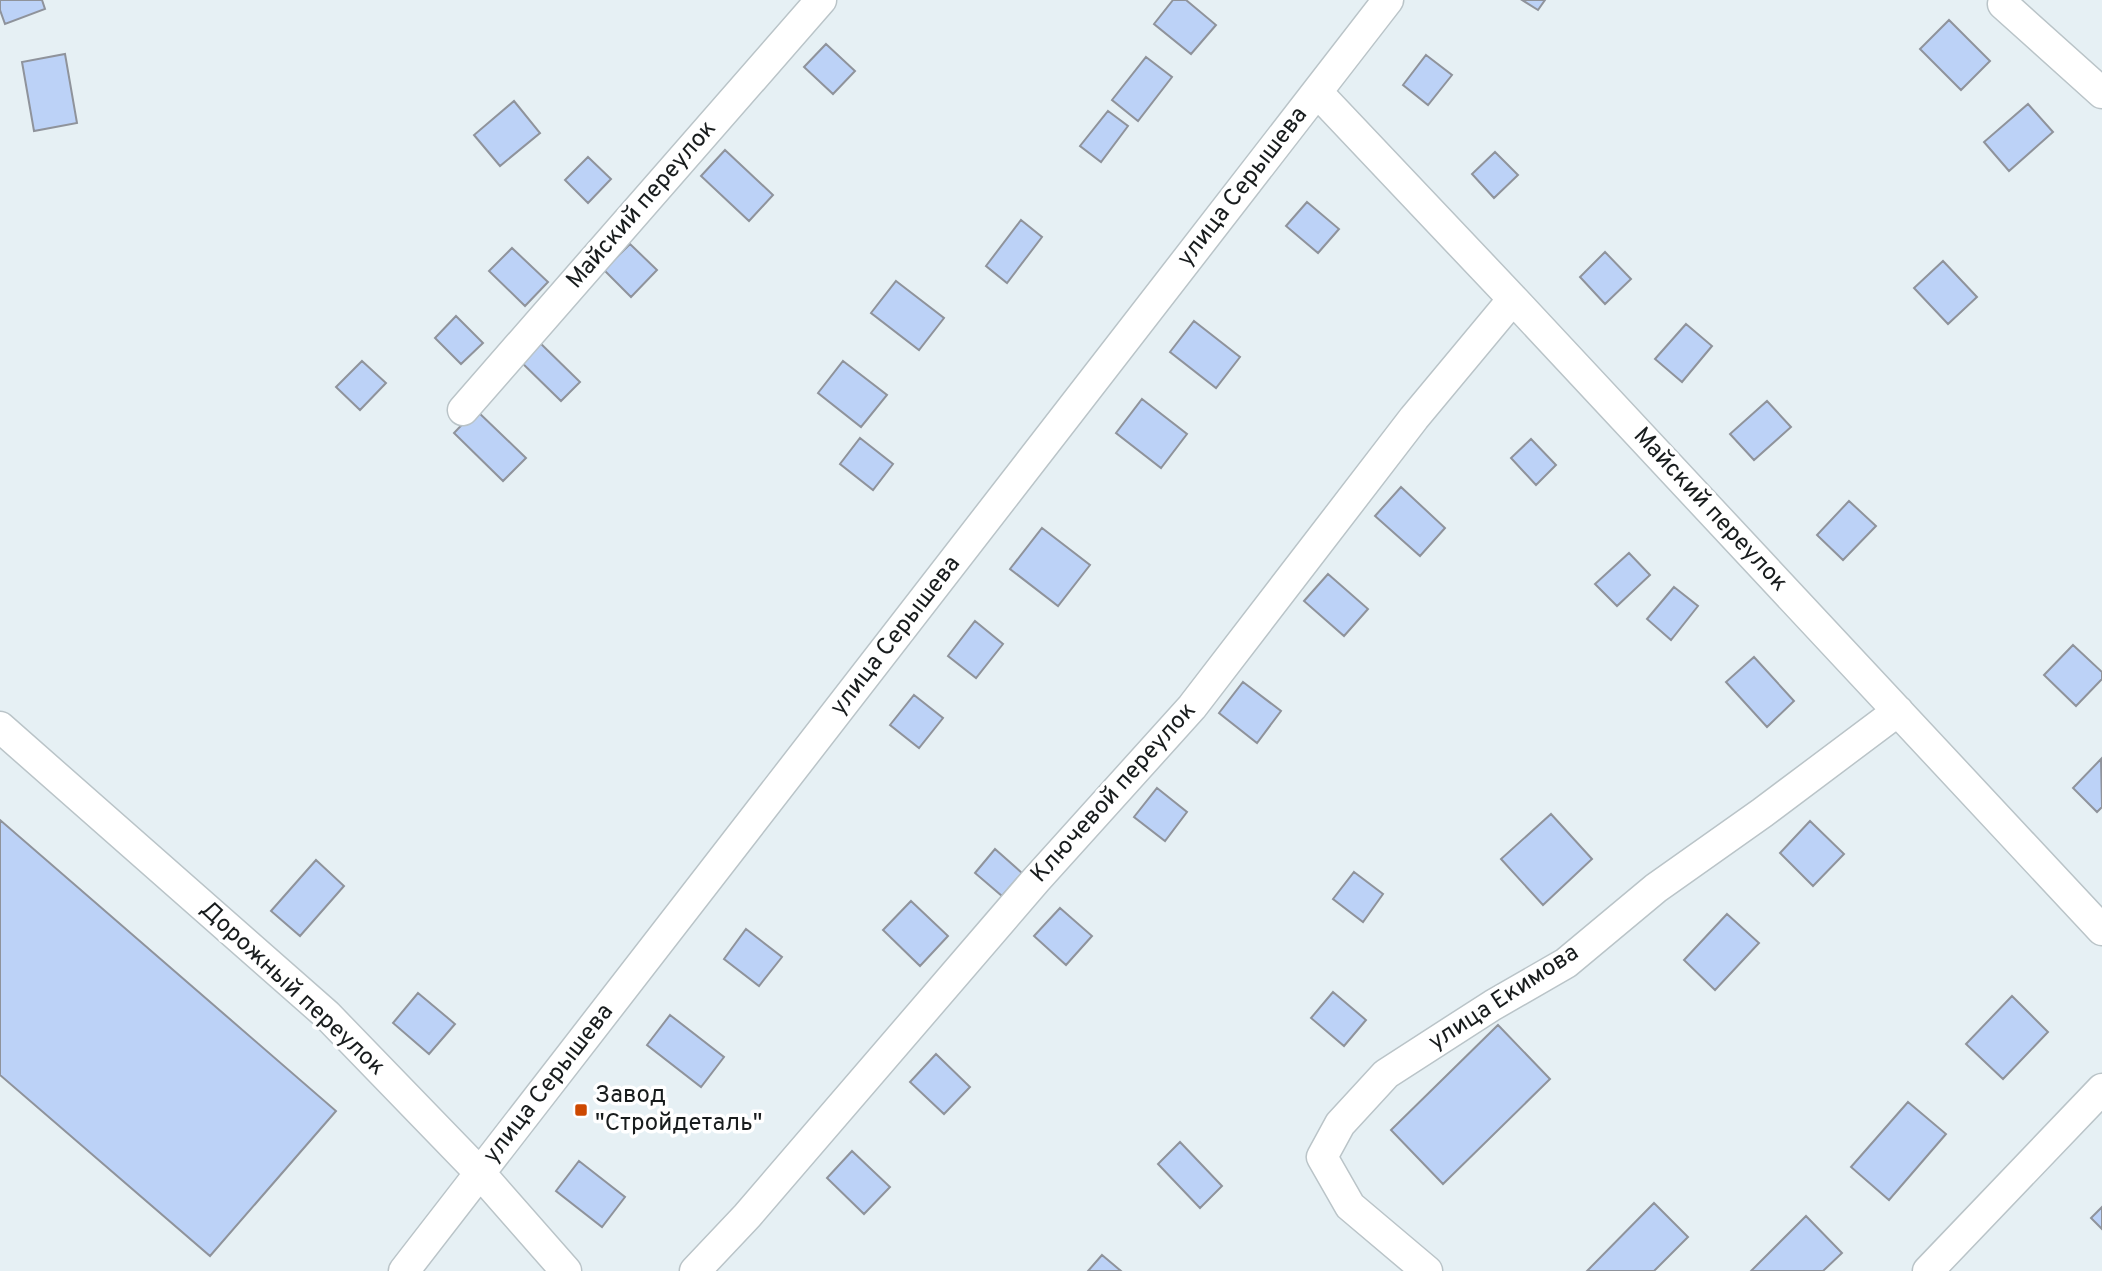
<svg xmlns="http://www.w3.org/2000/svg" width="2102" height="1271" font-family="Overpass,sans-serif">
<rect width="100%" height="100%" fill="#e6f0f4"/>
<path fill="#bcd2f7" stroke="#8f939b" stroke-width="2" d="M 0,0 L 42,0 L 45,9 L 5,24 L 0,10 Z
M 1173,0 L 1186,0 L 1216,25 L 1191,54 L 1154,24 Z
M 1522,0 L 1545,0 L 1538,10 Z
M 1949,20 L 1990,61 L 1961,90 L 1920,49 Z
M 826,44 L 855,71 L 833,94 L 804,67 Z
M 65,54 L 77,123 L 34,131 L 22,62 Z
M 1426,55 L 1452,75 L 1428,105 L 1403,85 Z
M 1146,57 L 1172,77 L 1138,121 L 1112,100 Z
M 514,101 L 540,133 L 500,166 L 474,135 Z
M 2028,104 L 2053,132 L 2009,171 L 1984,142 Z
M 1108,111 L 1128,126 L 1101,162 L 1080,146 Z
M 725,150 L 773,195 L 749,221 L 701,176 Z
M 1495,152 L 1518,175 L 1494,198 L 1472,174 Z
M 588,157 L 611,179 L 588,203 L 565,180 Z
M 1307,202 L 1339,229 L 1318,253 L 1286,226 Z
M 1021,220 L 1042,237 L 1007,283 L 986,266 Z
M 630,244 L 657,270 L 631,297 L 604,270 Z
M 512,248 L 548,282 L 525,306 L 489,271 Z
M 1605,252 L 1631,279 L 1605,304 L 1580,277 Z
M 1943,261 L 1977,297 L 1948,324 L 1914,288 Z
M 896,281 L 944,318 L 919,350 L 871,313 Z
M 456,316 L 483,343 L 461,364 L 435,338 Z
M 1194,321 L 1240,357 L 1216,388 L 1170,352 Z
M 1686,324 L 1712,346 L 1682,382 L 1655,359 Z
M 536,339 L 580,382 L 561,401 L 517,358 Z
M 362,361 L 386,383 L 360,410 L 336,387 Z
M 843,361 L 887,395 L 861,427 L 818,393 Z
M 1142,399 L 1187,434 L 1161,468 L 1116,433 Z
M 1767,401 L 1791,427 L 1754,460 L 1730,434 Z
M 476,410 L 526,458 L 503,481 L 454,433 Z
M 860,438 L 893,464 L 873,490 L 840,464 Z
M 1531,439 L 1556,465 L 1536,485 L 1511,458 Z
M 1401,487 L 1445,528 L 1420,556 L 1375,516 Z
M 1849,501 L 1876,526 L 1843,560 L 1817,535 Z
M 1042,528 L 1090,565 L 1058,606 L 1010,569 Z
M 1629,553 L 1650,575 L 1617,606 L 1595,584 Z
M 1328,574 L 1368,609 L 1344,636 L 1304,601 Z
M 1674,587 L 1698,606 L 1671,640 L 1647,619 Z
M 975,621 L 1003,644 L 976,678 L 948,656 Z
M 2073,645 L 2102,672 L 2102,679 L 2076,706 L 2044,675 Z
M 1754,657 L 1794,701 L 1767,727 L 1726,682 Z
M 1243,682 L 1281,711 L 1257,743 L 1219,713 Z
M 914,695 L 943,718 L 919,748 L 890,725 Z
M 2101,759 L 2102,807 L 2097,812 L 2073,788 Z
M 1157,788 L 1187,812 L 1165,841 L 1134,817 Z
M 1551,814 L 1592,859 L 1543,905 L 1501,859 Z
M 0,820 L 336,1111 L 210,1256 L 0,1075 Z
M 1810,821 L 1844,854 L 1813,886 L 1780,853 Z
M 995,849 L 1022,873 L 1002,896 L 975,873 Z
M 316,860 L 344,886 L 300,936 L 271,911 Z
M 1354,872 L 1383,894 L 1363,922 L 1333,899 Z
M 911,901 L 948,936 L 920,966 L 883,930 Z
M 1060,908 L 1092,936 L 1066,965 L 1034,936 Z
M 1727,914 L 1759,943 L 1715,990 L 1684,960 Z
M 746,929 L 782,957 L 759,986 L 724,959 Z
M 1333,992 L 1366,1020 L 1344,1046 L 1311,1018 Z
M 418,993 L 455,1024 L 429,1054 L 393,1023 Z
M 2012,996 L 2048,1032 L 2003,1079 L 1966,1044 Z
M 670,1015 L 724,1057 L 701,1087 L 647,1045 Z
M 1498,1025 L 1550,1079 L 1443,1184 L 1391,1130 Z
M 936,1054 L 970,1087 L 944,1114 L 910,1082 Z
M 1908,1102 L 1946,1134 L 1889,1200 L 1851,1167 Z
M 1180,1142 L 1222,1186 L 1200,1208 L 1158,1164 Z
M 852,1151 L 890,1187 L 864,1214 L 827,1178 Z
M 579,1161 L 625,1197 L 602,1227 L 556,1191 Z
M 1654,1203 L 1688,1237 L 1654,1271 L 1587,1271 Z
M 2102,1207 L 2102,1229 L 2091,1218 Z
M 1806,1216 L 1842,1253 L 1823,1271 L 1751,1271 Z
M 1102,1255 L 1121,1271 L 1088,1271 Z"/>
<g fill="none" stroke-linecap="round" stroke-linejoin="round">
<g stroke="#bac4c8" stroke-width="33">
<path id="minor" d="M 2003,4 L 2102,93
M 1317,92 L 1513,299 L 2102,930
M 463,410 L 821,0
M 0,727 L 327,1015 L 480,1173 L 566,1271
M 404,1271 L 1388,0
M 695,1271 L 747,1216 L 1036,880 L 1192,707 L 1414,418 L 1513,299
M 1427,1271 L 1350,1206 L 1322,1157 L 1340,1124 L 1386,1074 L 1493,1005 L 1566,963 L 1656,888 L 1762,813 L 1898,711
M 1928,1271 L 2102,1089"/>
</g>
<use href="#minor" stroke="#fff" stroke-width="30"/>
</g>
<rect fill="#cd4800" stroke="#fff" stroke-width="2.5" x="574" y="1103" width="14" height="14" rx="3.5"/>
<g text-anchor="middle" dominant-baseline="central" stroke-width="7" stroke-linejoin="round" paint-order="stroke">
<g font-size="24" fill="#181c1d" stroke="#fff">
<text transform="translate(1243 187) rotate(-52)">улица Серышева</text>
<text transform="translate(642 205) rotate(-49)">Майский переулок</text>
<text transform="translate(1710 510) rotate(47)">Майский переулок</text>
<text transform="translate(896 636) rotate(-52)">улица Серышева</text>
<text transform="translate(1114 793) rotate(-48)">Ключевой переулок</text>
<text transform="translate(292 989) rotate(43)">Дорожный переулок</text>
<text transform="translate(1504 998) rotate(-33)">улица Екимова</text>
<text transform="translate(549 1084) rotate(-52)">улица Серышева</text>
</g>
<g font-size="24" fill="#181c1d" stroke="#fff" text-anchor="start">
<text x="595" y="1096">Завод<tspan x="595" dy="28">"Стройдеталь"</tspan></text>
</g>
</g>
</svg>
